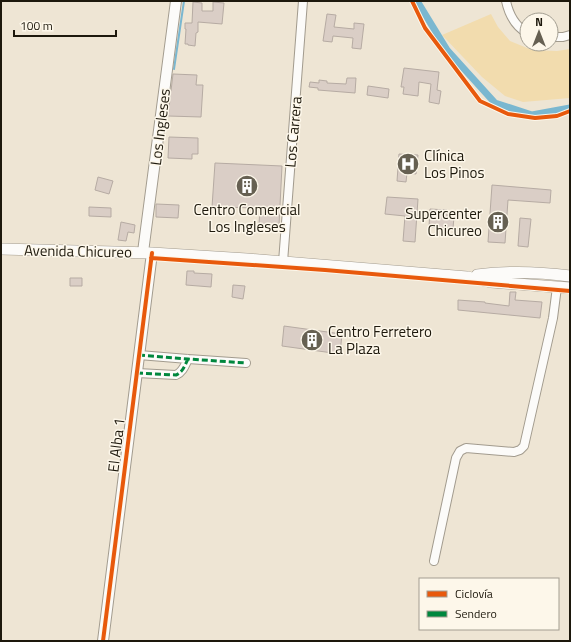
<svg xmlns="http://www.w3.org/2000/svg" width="571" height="642" font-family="'Titillium Web',sans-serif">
<rect width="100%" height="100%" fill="#eee5d4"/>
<path fill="#f2dcae" d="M 491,14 L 498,27 L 510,41 L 532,50 L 557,51 L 570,49 L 570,98 L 523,102 L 505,96 L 482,77 L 442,35 Z"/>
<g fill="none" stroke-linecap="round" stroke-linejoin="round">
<path stroke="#7ab7d0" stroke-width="2" d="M 174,69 L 184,1"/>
<path stroke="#7ab7d0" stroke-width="7" d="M 417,1 L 447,50 L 495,103 L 532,115 L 570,108"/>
</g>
<path fill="#dacec6" stroke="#b6aba3" d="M 193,2 L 202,3 L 202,11 L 213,11 L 213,2 L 224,3 L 222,24 L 198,22 L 198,32 L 196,33 L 195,46 L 188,45 L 188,44 L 185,44 L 186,29 L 185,29 L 185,23 L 192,23 Z
M 327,14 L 336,15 L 334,27 L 354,29 L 354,23 L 364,24 L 361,49 L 352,48 L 353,38 L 333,36 L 332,42 L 323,41 Z
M 404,68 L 439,72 L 437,90 L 441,91 L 439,104 L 429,102 L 431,84 L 419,82 L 418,96 L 403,94 L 404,87 L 401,87 Z
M 173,74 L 197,75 L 196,85 L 203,85 L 201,117 L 168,116 Z
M 347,78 L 356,78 L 355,93 L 318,90 L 318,88 L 309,87 L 310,82 L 319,83 L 319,80 L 327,81 L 327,83 L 346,84 Z
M 368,86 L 389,89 L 388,98 L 367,95 Z
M 169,137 L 198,138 L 198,154 L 192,154 L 192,159 L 168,158 Z
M 399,154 L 418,155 L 416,174 L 407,173 L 406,182 L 397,181 Z
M 215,163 L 282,166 L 279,225 L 259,224 L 260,208 L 212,207 Z
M 98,177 L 113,181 L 109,194 L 95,190 Z
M 492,185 L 551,190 L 550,203 L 508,200 L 505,243 L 488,242 Z
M 387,197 L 418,199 L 415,242 L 403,241 L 405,216 L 385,214 Z
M 156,204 L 179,205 L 178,218 L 156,217 Z
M 89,207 L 111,208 L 111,217 L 89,216 Z
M 430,209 L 447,210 L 447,216 L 454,217 L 453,228 L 429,227 Z
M 520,218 L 531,219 L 528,247 L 518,246 Z
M 121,222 L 135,225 L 134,233 L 128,232 L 126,241 L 118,240 Z
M 187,271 L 194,271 L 194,273 L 212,274 L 211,287 L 186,285 Z
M 70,278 L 82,278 L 82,286 L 70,286 Z
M 233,285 L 245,286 L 243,299 L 232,297 Z
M 510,292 L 516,292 L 515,300 L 542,302 L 540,318 L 458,310 L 458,300 L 485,302 L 485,303 L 509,306 Z
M 284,326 L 342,334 L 340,354 L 282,346 Z"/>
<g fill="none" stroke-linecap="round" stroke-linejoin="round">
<g stroke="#a29b8e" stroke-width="10">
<path id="minor" d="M 506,1 C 509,15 515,26 527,33
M 551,37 L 563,37 L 570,35
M 283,262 L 303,1
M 139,355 L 188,359 L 246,363
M 137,373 L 176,375 C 183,372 185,365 188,359
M 434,561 L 456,458 L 460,451 L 466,448 L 514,452 L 520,450 L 524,446 L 553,318 L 557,287"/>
</g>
<g stroke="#a29b8e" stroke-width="12">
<path id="tertiary" d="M 143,252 L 176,1
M 103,641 L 152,253"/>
</g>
<g stroke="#a29b8e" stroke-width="12">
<path id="secondary" d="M 1,249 L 152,253 L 247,259 L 467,277 L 491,282 L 570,288
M 477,275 C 508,271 539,272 570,276"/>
</g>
<use href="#minor" stroke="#fcfbf9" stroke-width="8"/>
<use href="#tertiary" stroke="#fcfbf9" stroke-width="10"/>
<use href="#secondary" stroke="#fcfbf9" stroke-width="11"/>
<path stroke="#00873e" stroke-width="3" stroke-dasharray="6 3" stroke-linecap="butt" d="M 139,355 L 188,359 L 246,363
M 137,373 L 176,375 C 183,372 185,365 188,359"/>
<g stroke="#fdf7ea" stroke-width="6">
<path id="cycleway" d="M 412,1 L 425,28 L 480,101 L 508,114 L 535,118 L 557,116 L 570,111
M 151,258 L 325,270 L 570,291
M 103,641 L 152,253"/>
</g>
<use href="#cycleway" stroke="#e8590c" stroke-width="4"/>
</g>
<defs>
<g id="hospital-disc" transform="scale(1.15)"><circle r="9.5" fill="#666052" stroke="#fdf7ea"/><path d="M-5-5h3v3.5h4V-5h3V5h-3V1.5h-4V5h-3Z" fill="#fff"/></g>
<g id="building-disc" transform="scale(1.15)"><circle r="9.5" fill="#666052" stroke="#fdf7ea"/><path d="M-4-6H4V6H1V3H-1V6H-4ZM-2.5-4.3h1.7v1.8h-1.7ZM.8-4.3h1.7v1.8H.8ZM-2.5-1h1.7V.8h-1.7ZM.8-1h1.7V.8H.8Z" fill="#fff"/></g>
</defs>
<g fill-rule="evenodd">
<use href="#hospital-disc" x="408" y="164"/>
<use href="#building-disc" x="247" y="186"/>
<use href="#building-disc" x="498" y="222"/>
<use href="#building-disc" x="312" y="340"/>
</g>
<g text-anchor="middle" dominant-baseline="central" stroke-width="3" stroke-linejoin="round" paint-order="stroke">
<g font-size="15" fill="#1d180c" stroke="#fdf7ea">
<text transform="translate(160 127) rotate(-83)">Los Ingleses</text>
<text transform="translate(293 132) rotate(-85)">Los Carrera</text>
<text transform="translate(78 251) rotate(1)">Avenida Chicureo</text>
<text transform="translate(116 445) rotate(-83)">El Alba 1</text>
</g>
<g font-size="15" fill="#1d180c" stroke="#fdf7ea" text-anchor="start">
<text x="424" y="155">Clínica<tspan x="424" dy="17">Los Pinos</tspan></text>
<text x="247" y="209" text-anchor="middle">Centro Comercial<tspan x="247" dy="17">Los Ingleses</tspan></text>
<text x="482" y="213" text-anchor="end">Supercenter<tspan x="482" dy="17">Chicureo</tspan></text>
<text x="328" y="331">Centro Ferretero<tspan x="328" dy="17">La Plaza</tspan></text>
</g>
</g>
<rect width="571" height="642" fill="none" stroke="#1d180c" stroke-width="4"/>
<rect x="419" y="578" width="140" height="52" fill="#fdf7ea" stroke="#a39e91"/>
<rect x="427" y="591" width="20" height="6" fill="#e8590c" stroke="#a39e91"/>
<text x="455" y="598" font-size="12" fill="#1d180c">Ciclovía</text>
<rect x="427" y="611" width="20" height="6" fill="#00873e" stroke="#a39e91"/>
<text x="455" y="618" font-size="12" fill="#1d180c">Sendero</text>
<g transform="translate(539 32)"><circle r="19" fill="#fdf7ea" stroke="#a39e91"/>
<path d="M0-3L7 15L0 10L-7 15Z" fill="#666052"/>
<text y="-6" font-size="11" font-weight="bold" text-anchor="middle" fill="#1d180c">N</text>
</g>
<path d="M14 30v6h102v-6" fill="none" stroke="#1d180c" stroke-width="2"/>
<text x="20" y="30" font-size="12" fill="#1d180c" stroke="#fdf7ea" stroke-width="3" paint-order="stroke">100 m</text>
</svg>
